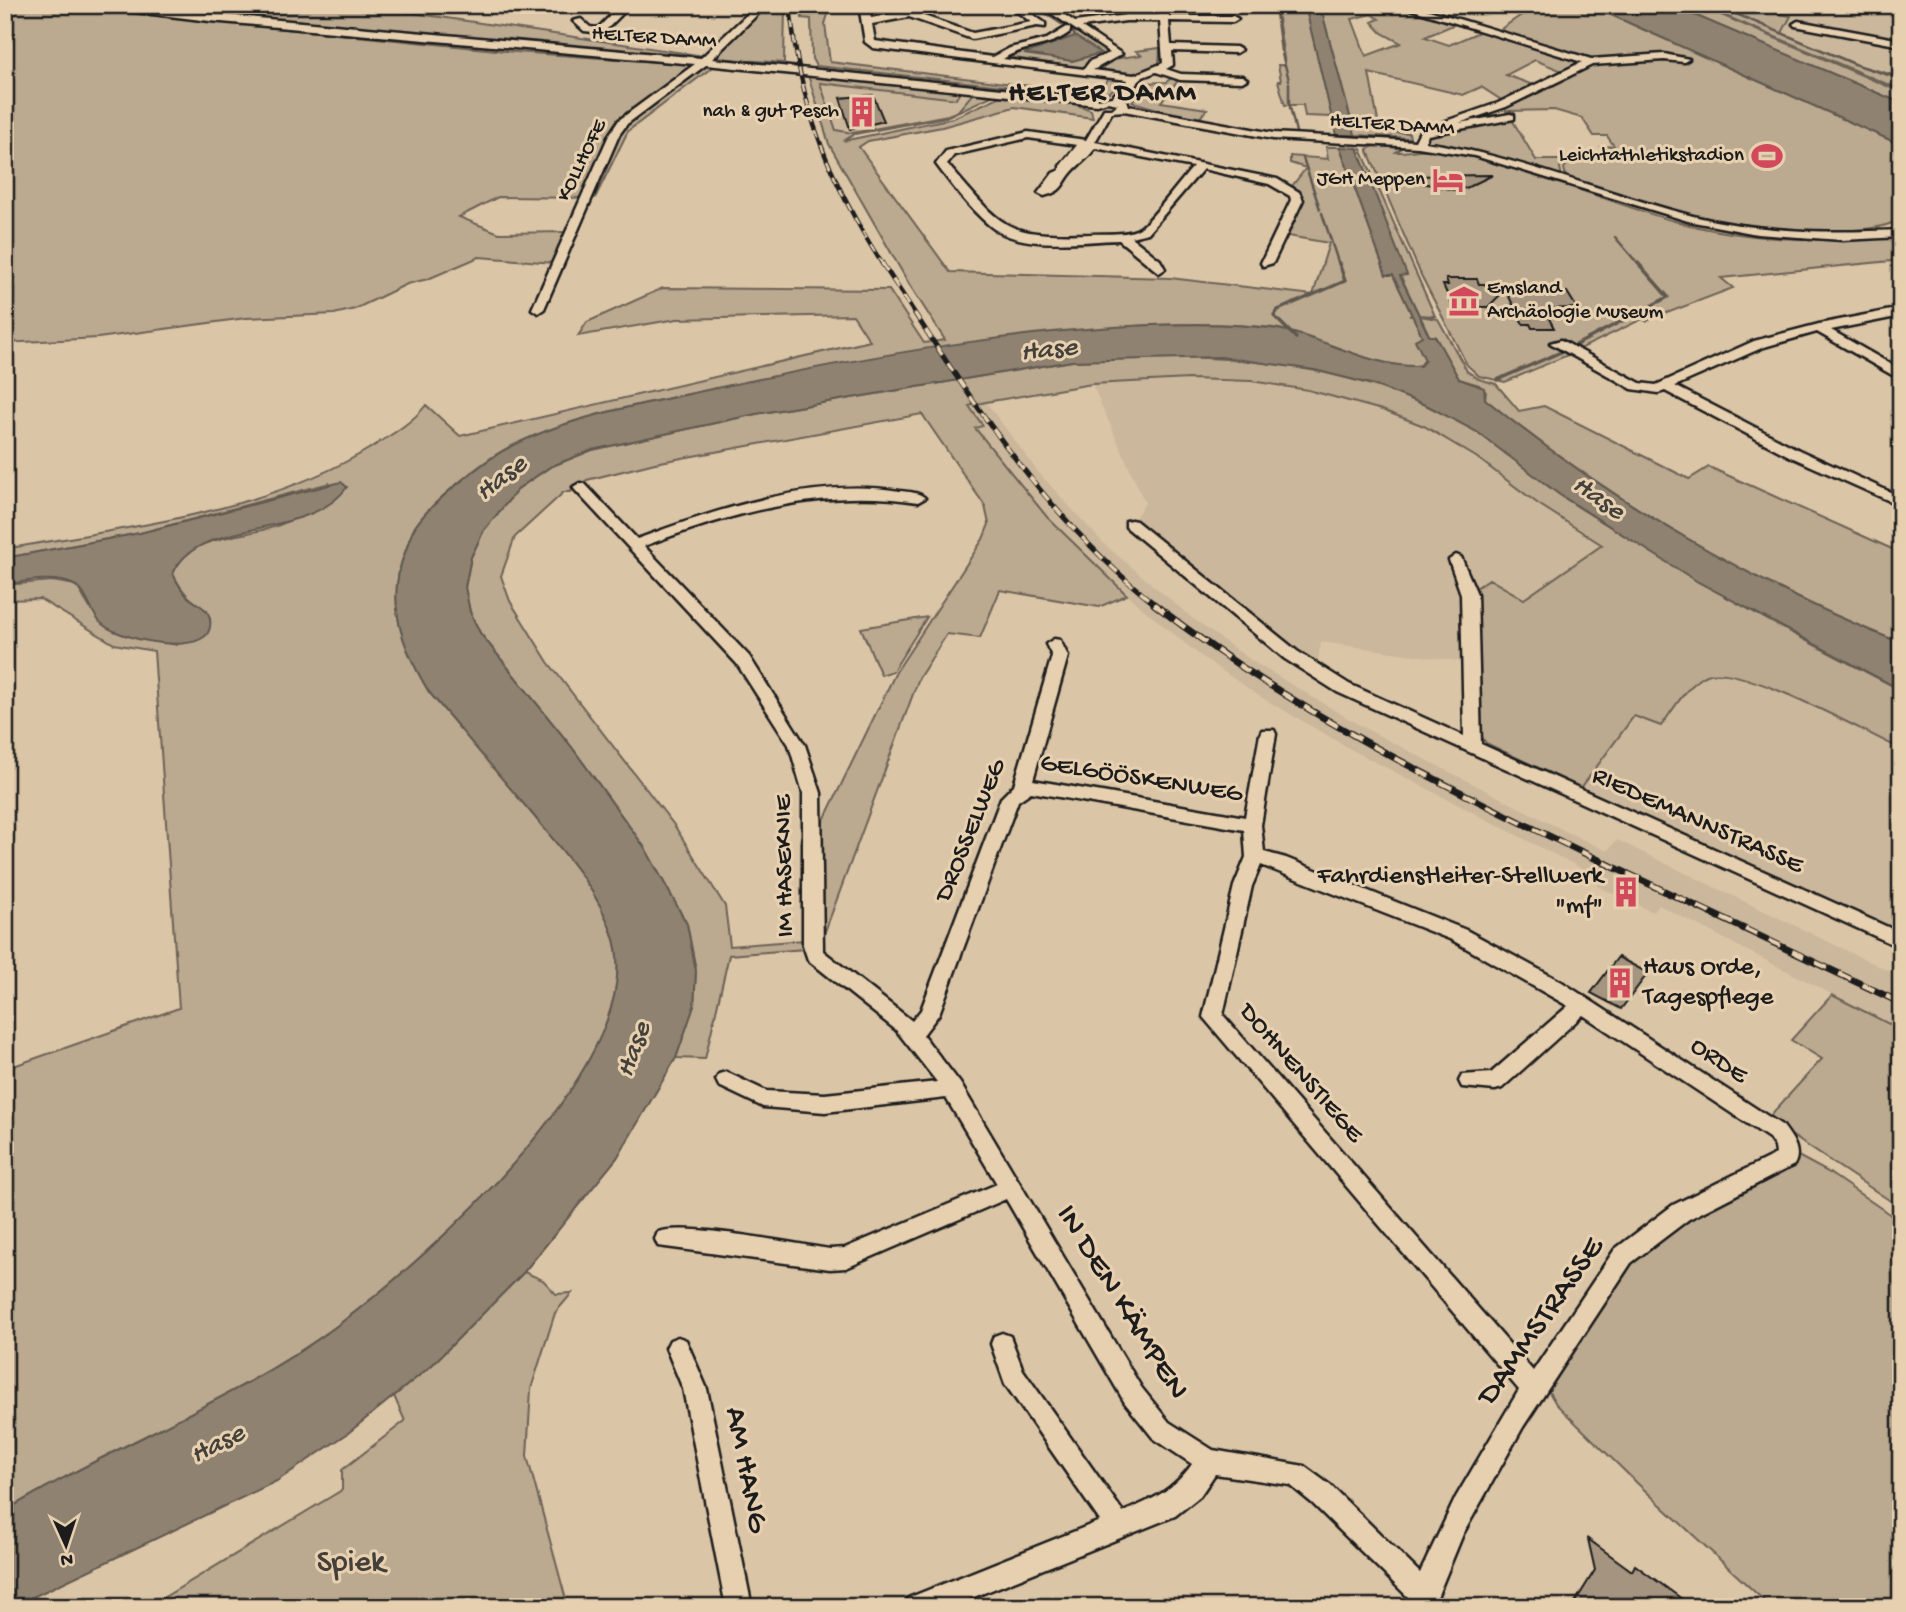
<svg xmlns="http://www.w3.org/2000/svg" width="1906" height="1612" font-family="'Gochi Hand',sans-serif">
<rect width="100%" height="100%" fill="#dbc5a7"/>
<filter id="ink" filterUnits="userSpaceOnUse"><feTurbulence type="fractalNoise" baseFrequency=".0143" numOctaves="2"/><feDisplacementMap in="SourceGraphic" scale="14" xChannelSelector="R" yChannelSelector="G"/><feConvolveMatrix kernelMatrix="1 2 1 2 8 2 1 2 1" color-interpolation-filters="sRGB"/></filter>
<g filter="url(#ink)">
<path fill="#cbb79b" d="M 1731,5 L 1901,5 L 1901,77 L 1857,65 L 1781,33 L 1790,16 Z
M 820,84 L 956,99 L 958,90 L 974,92 L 958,111 L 948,115 L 852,133 L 836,130 Z
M 1187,379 L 1251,381 L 1308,390 L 1382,410 L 1424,426 L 1476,457 L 1537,503 L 1603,546 L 1524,599 L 1489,579 L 1471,663 L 1321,642 L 1316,672 L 1131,524 L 1145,503 L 1092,384 Z
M 986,402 L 1039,473 L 1104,544 L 1192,618 L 1252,661 L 1368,730 L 1561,829 L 1607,851 L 1617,840 L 1901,977 L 1901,1030 L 1659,905 L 1653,912 L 1597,886 L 1600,878 L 1354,751 L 1259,696 L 1198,654 L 1137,604 L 1047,517 L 974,428 L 982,426 L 968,406 Z
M 1709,614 L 1901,713 L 1901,931 L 1581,788 Z"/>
<path fill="#bba990" stroke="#6c6256" stroke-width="2" fill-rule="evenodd" d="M 5,5 L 45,5 L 516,52 L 714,66 L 628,131 L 595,198 L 498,197 L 459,217 L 499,233 L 566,232 L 554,263 L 479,257 L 428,279 L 407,284 L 355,309 L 334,314 L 246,318 L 98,338 L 5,343 Z
M 109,5 L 358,5 L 704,56 L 697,58 Z
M 767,5 L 785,5 L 784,63 L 715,58 Z
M 801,5 L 839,5 L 841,11 L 829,11 L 825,24 L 830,62 L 1097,94 L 1109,78 L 1121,81 L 1110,92 L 1095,96 L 816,66 L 812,59 L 811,19 L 802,18 Z
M 1276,5 L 1305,5 L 1332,117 L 1305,116 L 1303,105 L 1285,105 L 1278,81 L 1281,81 L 1278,65 L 1285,65 Z
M 1320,5 L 1398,5 L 1557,49 L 1498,31 L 1536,5 L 1589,5 L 1901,145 L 1901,219 C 1881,230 1855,230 1833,231 C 1734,232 1659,207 1566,179 L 1564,168 L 1571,160 L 1594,160 L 1605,153 L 1601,147 L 1614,146 L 1607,136 L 1594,136 L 1582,118 L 1554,110 L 1506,111 L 1503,106 L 1570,74 L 1535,60 L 1506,75 L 1536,86 L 1503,101 L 1481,87 L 1463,95 L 1369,73 L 1380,132 L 1409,133 L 1410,138 L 1355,135 ZM 1371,14 L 1379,19 L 1372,22 L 1382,33 L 1401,43 L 1366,56 L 1352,19 ZM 1455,24 L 1479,32 L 1449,45 L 1425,37 Z
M 1671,5 L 1698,5 L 1901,92 L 1901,103 Z
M 1700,5 L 1731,5 L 1791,16 L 1782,33 L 1857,65 L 1901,77 L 1901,90 Z
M 1076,31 L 1110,54 L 1082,68 L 1002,56 L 1054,42 L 1068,32 ZM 1072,37 L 1089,56 L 1072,61 L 1028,52 Z
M 1160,48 L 1159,64 L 1130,75 L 1098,71 L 1095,67 L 1112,59 L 1141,55 L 1136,51 Z
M 808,75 L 960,92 L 956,99 L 820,83 L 836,130 L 852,133 L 948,115 L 958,111 L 974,92 L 996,94 L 946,117 L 855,134 L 843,141 L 953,118 L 1003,95 L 1075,104 L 1091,110 L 1093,118 L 1014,107 L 942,127 L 868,141 L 859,147 L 950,272 L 1170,278 L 1313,295 L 1329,243 L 1288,236 C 1295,219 1309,200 1292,186 L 1306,168 L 1290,163 L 1290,156 L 1328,159 L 1326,147 L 1340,147 L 1386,275 L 1393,275 L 1412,315 L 1409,316 L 1413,316 C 1420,330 1430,350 1422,365 C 1388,373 1314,337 1279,329 C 1266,326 1250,326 1236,325 C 1158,321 1079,330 1001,340 C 903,353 805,369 709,390 C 642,404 568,416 507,449 C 482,462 433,501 417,524 C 411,531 409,544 405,552 C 385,603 402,647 429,692 C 462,731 496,771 529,810 C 560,848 596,886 612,933 C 656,1056 427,1259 338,1325 C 238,1399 112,1446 5,1511 L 5,1069 L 179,1008 L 154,651 L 114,644 L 40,599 L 5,600 L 5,585 L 52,581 L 76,585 L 90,608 L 138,638 L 177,645 L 207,611 C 191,601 181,591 173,574 C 191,530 248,540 284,523 C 301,516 317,495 330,483 L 140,533 L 5,558 L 5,549 C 127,527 265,513 372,447 C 391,435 412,423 426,405 L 460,436 L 870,341 L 853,315 L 677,319 L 578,336 L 587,322 L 663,288 L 889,290 L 924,343 L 945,340 L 909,284 L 829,144 Z
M 1173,77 L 1180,78 L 1161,102 L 1207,109 L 1198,120 L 1132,102 L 1143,83 L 1166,82 Z
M 1511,118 L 1536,160 L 1566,160 L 1560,167 L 1562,178 L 1476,151 L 1427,142 L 1430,133 Z
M 1375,146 L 1402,148 L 1396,152 C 1407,153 1415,149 1427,150 C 1507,156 1599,201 1678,222 C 1751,242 1826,241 1901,238 L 1901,260 L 1721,278 L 1733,288 L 1646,321 L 1642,319 L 1576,351 L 1559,342 L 1552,346 L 1568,355 L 1505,382 L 1479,376 L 1467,365 L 1421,275 L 1367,149 Z
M 1357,148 L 1361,149 L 1435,316 L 1419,315 L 1400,275 L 1406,274 Z
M 1420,316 L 1438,319 L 1467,371 L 1479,379 L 1496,384 L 1519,411 L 1544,406 L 1689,479 L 1709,467 L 1901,553 L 1901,643 C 1757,586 1604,497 1485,399 L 1486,392 L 1479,385 L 1459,379 L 1435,337 L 1430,337 Z
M 1160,357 C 1270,356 1380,374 1476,431 C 1506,449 1532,475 1560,495 C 1585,512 1611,527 1637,543 C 1722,597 1811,644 1901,690 L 1901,735 L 1895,746 C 1861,730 1738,662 1707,675 C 1687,684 1674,709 1661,726 L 1634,716 L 1581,788 L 1486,743 L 1480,734 L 1472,591 L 1489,579 L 1524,599 L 1602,545 L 1537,503 L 1476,457 L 1424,426 L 1382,410 L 1308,390 L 1251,381 L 1189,379 L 1092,384 L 986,402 L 969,406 L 983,426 L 975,428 L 1047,517 L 1127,595 L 1099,607 L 1000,590 L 980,638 L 947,634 L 919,678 L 820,945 L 820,828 L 896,672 L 983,539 L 989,524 L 985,506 L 922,414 L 655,463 L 587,480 L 570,492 L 564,492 L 515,537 L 501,576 L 510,601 L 548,662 L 674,825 L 725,906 L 730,946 L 804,940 L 805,949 L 729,955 L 705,1059 L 676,1058 L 694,1005 L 696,971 L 687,924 L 645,848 L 571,746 L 480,633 L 470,612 L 465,588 L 471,557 L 484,530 L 519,488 L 550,467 L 592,450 L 756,414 L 1072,361 Z
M 927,617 L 893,671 L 881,675 L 861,628 Z
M 1832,995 L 1901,1030 L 1901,1208 L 1767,1119 L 1822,1059 L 1791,1040 Z
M 1798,1156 L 1828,1172 L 1901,1222 L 1901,1607 L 1771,1607 L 1637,1483 L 1556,1404 L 1546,1387 L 1630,1262 L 1687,1217 Z
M 524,1272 L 543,1280 L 556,1294 L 572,1293 L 555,1313 L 531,1389 L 527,1456 L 568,1607 L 148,1607 L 342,1490 L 342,1470 L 405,1421 L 394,1396 L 432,1365 Z"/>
<path fill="#8f8271" stroke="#61594f" stroke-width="2" d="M 1305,5 L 1320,5 L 1355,135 L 1336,135 Z
M 1589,5 L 1671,5 L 1901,103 L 1901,145 Z
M 1075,36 L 1101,53 L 1072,61 L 1024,54 Z
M 1340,147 L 1357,148 L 1407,275 L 1400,276 L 1429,336 L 1435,336 L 1459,379 L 1484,388 L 1485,399 C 1605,498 1757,586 1901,643 L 1901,690 L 1698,582 L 1560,495 L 1477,432 L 1428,406 L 1374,385 L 1315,370 L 1221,357 L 1072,361 L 756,414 L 592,450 L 550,467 L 519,488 L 484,530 L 471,557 L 465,587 L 470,612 L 480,633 L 571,746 L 645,848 L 687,924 L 696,971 L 694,1006 L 676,1058 L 617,1158 L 524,1272 L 432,1365 L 347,1434 L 277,1481 L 12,1607 L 5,1607 L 5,1511 C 112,1446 239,1399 338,1325 C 427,1259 656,1056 612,933 C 596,886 560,848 529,810 C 495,771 462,731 429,692 C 402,647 385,603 405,553 C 408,544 411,532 417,524 C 431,503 484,461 506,449 C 567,416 641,405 707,390 C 871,355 1066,319 1234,325 C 1248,326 1263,327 1277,329 C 1324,337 1370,368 1420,366 L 1425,360 L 1415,340 L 1422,336 L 1393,275 L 1386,275 Z
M 341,482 L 347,487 C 309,541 196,516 173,574 C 177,582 181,590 187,596 C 193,602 204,606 208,613 C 212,621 211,632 204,637 C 184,652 120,639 102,624 C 90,614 88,592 74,585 C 57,576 24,581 5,585 L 5,558 L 140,533 Z"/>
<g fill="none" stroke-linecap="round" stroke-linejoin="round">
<path stroke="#61594f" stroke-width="2.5" d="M 1033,5 L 1066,27
M 1275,5 L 1281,51
M 1715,5 L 1857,65 L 1901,79
M 1073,32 L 1075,36
M 1282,54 L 1289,80
M 1289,83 L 1289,103 L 1296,132
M 1303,158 L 1320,209
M 1322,213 L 1339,265
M 1615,237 L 1639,265"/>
<path stroke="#61594f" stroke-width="3.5" d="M 1296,338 L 1274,316 L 1278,310 L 1345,281 L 1339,263
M 1497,380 L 1570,348 L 1668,297 L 1638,263"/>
</g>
<path fill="#a59580" stroke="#1c1c1c" stroke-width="2" d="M 873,95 L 884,121 L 850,129 L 840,98 Z
M 1493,175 L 1466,188 L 1453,190 L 1405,179 L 1406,176 Z
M 1446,279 L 1477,279 L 1479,284 L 1485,284 L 1490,293 L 1502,293 L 1488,307 L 1453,307 L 1443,285 L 1448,285 Z
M 1567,292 L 1577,308 L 1544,309 L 1554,328 L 1532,328 L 1530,324 L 1523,324 L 1507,293 Z
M 1618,957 L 1648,973 L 1621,1009 L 1591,993 Z
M 1588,1539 L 1632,1571 L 1635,1565 L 1693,1607 L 1572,1607 L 1595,1570 Z"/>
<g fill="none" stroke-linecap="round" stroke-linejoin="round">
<g stroke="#1c1c1c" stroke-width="5">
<path id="minor" d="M 79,5 L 113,5 L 701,58 L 757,5 L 767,5 L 712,59 L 1097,99 L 1112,97 L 1128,80 L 873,48 L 865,42 L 859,5 L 869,5 L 871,18 L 941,5 L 961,5 L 921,15 L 973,33 L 1031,22 L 1008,5 L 1019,5 L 1045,23 L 1045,27 L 1037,26 L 972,39 L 909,17 L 872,24 L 875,41 L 993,57 L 1010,48 L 1047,39 L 1067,27 L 1070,28 L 1070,32 C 1050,48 1024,45 1003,59 L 1084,69 L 1090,61 L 1110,53 L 1039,5 L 1050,5 L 1075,22 L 1126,15 L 1159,15 L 1158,5 L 1168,5 L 1169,16 L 1233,16 L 1238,19 L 1233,22 L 1169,21 L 1171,45 L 1236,47 L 1241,50 L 1236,53 L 1172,51 L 1173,65 L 1166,69 L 1181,74 L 1242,76 L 1247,79 L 1242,82 L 1180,80 L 1156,72 L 1143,77 L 1122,99 L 1127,100 L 1129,106 L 1273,133 L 1415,141 L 1420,131 L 1443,126 L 1443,122 L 1498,103 L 1582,62 L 1397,5 L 1412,5 L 1591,59 L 1664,54 L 1689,59 L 1684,62 L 1664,60 L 1592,65 L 1506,107 L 1459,123 L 1510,114 L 1514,115 L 1514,119 L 1428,135 L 1425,142 C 1517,156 1603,193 1693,216 C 1761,233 1832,233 1901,230 L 1901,237 L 1842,240 L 1757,234 L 1688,221 L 1475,156 L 1418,147 L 1273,139 L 1124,111 L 1112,112 L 1095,142 L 1277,179 L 1299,192 L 1303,200 L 1273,263 L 1263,266 L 1261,263 L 1291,200 L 1290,196 L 1269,184 L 1203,169 L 1148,233 L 1131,237 L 1160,260 L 1165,269 L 1159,273 L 1119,240 C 1082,241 1018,251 989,225 C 969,208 951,184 936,164 L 946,151 L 1028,132 L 1086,140 L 1104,109 L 1112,109 L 1118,104 L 1107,102 L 1097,105 L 706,65 L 627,124 L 619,135 L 544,309 L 538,313 L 532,309 L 609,135 L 619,120 L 695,64 L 210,21 ZM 1126,21 L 1160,21 L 1163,63 L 1134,75 L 1093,70 L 1122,54 L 1082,27 ZM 1028,138 L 1077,145 L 1060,166 L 1060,170 L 1053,173 L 1038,193 L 1044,196 C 1064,191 1061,185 1072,172 C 1079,164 1089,158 1095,148 L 1193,167 C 1183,178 1149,223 1140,228 C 1127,236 1105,233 1091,234 C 1001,237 1004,228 947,164 L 954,155 Z
M 498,5 L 507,5 L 508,6 L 503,9 Z
M 621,5 L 631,5 L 603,33 L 584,31 L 573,21 L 581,19 L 590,27 L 598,28 Z
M 1798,21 L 1901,40 L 1901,46 L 1795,26 L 1793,24 Z
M 1901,308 L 1901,316 L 1831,330 L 1901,370 L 1901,380 L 1817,332 L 1764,347 L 1675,386 L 1799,450 L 1901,497 L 1901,506 L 1789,456 L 1665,391 L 1658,393 L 1632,389 L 1550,343 L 1561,340 L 1640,383 L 1656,385 L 1754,341 L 1819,324 Z
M 580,483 L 585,484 L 637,539 C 718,509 813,477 900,491 C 909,492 919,492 925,498 L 918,502 C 823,487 732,513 644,546 L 749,656 L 805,745 L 821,793 L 823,951 L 912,1021 L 921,1010 L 1001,798 L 1014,785 L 1052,656 L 1046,644 L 1054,639 L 1060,640 L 1068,656 L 1033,780 L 1245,817 L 1260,734 L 1262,730 L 1274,730 L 1276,734 L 1261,825 L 1264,852 L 1286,858 L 1466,930 L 1562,982 L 1783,1126 C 1792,1138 1802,1151 1794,1165 L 1689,1219 L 1631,1263 L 1523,1427 L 1463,1534 L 1433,1607 L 1407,1607 L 1410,1599 L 1312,1503 L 1290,1485 L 1215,1474 L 1200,1496 L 1175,1516 L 949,1607 L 904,1607 L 908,1598 L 1100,1521 L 1005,1384 L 991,1344 L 994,1336 L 1002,1333 L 1010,1336 L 1023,1370 L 1123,1512 C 1152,1500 1174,1490 1192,1464 L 1153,1438 L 1125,1403 L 1006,1199 L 846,1268 L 830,1269 L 658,1246 L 655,1239 L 658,1232 C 686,1222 795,1244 830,1249 L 845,1248 L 997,1184 L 946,1098 L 825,1112 L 763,1107 L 719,1086 L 716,1080 L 719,1074 L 726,1072 L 766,1091 L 825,1094 L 937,1082 L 896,1030 L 808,960 L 803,945 L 803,793 L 789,745 L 737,664 L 575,490 L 573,487 ZM 1031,792 L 1244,830 L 1246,857 L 1234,886 L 1203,1017 L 1519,1390 L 1456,1497 L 1420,1573 L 1330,1485 L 1304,1466 L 1213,1450 L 1169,1422 L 1141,1387 L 960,1083 L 923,1035 L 939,1014 L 1018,801 ZM 1261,865 L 1452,940 L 1568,1006 L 1491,1073 L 1462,1075 L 1459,1081 L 1462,1087 L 1495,1090 L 1502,1088 L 1583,1015 L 1769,1138 L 1775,1147 L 1776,1154 L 1673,1205 L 1615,1249 L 1533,1371 L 1223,1015 L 1252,886 Z
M 1131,520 L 1136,521 L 1297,651 L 1349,684 L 1464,736 L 1461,594 L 1449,560 L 1456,555 L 1461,557 L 1477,594 L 1481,744 L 1901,933 L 1901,948 L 1337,692 L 1285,659 L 1126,527 L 1126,521 Z
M 678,1337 L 686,1340 L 707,1389 L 752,1607 L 726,1607 L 683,1389 L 666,1348 L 670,1340 Z"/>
</g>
<use href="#minor" fill="#e7d0b0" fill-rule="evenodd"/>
<g stroke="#1c1c1c" stroke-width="4.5">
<path id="rail-far2" d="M 790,5 C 799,105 829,181 883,265"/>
</g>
<g stroke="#1c1c1c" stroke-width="5">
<path id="rail-far1" d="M 882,263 C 962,385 1040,514 1156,605"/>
</g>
<g stroke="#1c1c1c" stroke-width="7">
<path id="rail" d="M 1154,604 C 1286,707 1434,781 1584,853 C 1690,903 1796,953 1901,1003"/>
</g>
<use href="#rail-far2" stroke="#e7d0b0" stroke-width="2.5" stroke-dasharray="8" stroke-linecap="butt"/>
<use href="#rail-far1" stroke="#e7d0b0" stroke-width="3.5" stroke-dasharray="10" stroke-linecap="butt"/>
<use href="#rail" stroke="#e7d0b0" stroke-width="4.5" stroke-dasharray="13" stroke-linecap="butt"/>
</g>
</g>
<defs>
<g id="building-bare" transform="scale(2.415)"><path d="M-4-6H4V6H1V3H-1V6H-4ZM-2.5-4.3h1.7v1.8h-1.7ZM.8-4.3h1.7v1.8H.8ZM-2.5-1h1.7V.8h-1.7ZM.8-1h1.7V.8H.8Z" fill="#d1495b" stroke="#e7d0b0" stroke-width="2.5" paint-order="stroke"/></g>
<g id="stadium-bare" transform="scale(2.415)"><path d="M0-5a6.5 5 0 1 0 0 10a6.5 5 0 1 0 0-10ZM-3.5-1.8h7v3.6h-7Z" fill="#d1495b" stroke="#e7d0b0" stroke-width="2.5" paint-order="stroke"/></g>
<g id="hotel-bare" transform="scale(2.415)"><path d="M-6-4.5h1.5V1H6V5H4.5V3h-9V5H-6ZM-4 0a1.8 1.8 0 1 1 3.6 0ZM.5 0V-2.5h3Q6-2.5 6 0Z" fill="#d1495b" stroke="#e7d0b0" stroke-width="2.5" paint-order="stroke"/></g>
<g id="museum-bare" transform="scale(2.415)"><path d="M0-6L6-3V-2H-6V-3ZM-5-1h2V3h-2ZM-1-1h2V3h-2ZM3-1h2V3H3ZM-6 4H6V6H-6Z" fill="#d1495b" stroke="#e7d0b0" stroke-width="2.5" paint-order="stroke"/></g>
</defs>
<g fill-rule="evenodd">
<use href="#building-bare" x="862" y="112"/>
<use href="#stadium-bare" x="1767" y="156"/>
<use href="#hotel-bare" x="1448" y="180"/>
<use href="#museum-bare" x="1464" y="301"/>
<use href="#building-bare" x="1626" y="892"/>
<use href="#building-bare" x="1620" y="983"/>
</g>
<g text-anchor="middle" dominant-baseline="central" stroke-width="6" stroke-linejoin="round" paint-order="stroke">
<g font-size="21" fill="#1c1c1c" stroke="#e7d0b0">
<text transform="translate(654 39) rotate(4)">HELTER DAMM</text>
<text transform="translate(1392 126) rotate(4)">HELTER DAMM</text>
<text transform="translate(583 161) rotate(-64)">KOLLHOFE</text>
</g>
<g font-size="21" fill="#1c1c1c" stroke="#e7d0b0" text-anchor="end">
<text x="839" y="112">nah &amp; gut Pesch</text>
<text x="1744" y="156">Leichtathletikstadion</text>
<text x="1425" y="180">JGH Meppen</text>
<text x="1487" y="289" text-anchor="start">Emsland<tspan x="1487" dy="24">Archäologie Museum</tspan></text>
</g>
<g font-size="26" fill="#1c1c1c" stroke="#e7d0b0">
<text transform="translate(1141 780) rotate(9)">GELGÖÖSKENWEG</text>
<text transform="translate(1697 822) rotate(24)">RIEDEMANNSTRASSE</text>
<text transform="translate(972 831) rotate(-68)">DROSSELWEG</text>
<text transform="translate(786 866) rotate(-91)">IM HASEKNIE</text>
<text transform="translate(1718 1062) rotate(34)">ORDE</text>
<text transform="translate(1300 1074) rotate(49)">DOHNENSTIEGE</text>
</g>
<g font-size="26" fill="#1c1c1c" stroke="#e7d0b0" text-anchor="end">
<text x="1603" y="877">Fahrdienstleiter-Stellwerk<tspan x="1603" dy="30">"mf"</tspan></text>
<text x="1643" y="968" text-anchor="start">Haus Orde,<tspan x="1643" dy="30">Tagespflege</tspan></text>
</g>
<g font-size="28" font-weight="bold" letter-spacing="2" fill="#1c1c1c" stroke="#e7d0b0">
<text x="1103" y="94">HELTER DAMM</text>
</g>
<g font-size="28" font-style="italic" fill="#44403a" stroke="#e7d0b0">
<text transform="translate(1049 351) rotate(-6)">Hase</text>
<text transform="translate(502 479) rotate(-38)">Hase</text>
<text transform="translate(1598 499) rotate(35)">Hase</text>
<text transform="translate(635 1050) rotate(-70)">Hase</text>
<text transform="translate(218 1445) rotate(-27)">Hase</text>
</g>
<g font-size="32" fill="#1c1c1c" stroke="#e7d0b0">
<text transform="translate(1121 1303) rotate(58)">IN DEN KÄMPEN</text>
<text transform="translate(1542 1322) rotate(-55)">DAMMSTRASSE</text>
<text transform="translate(745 1470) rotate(79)">AM HANG</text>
</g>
<g font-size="32" fill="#443f39" stroke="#e7d0b0">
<text x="351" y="1564">Spiek</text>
</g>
</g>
<rect width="1906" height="1612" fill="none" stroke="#e7d0b0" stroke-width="28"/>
<rect x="14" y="14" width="1878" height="1584" fill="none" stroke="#1c1c1c" stroke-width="2.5" filter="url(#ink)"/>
<g transform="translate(66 1545) rotate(177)" stroke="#e7d0b0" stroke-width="5" paint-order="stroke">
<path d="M0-5L12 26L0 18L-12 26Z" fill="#1c1c1c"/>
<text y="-10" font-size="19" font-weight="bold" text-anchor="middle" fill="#1c1c1c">N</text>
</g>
</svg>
